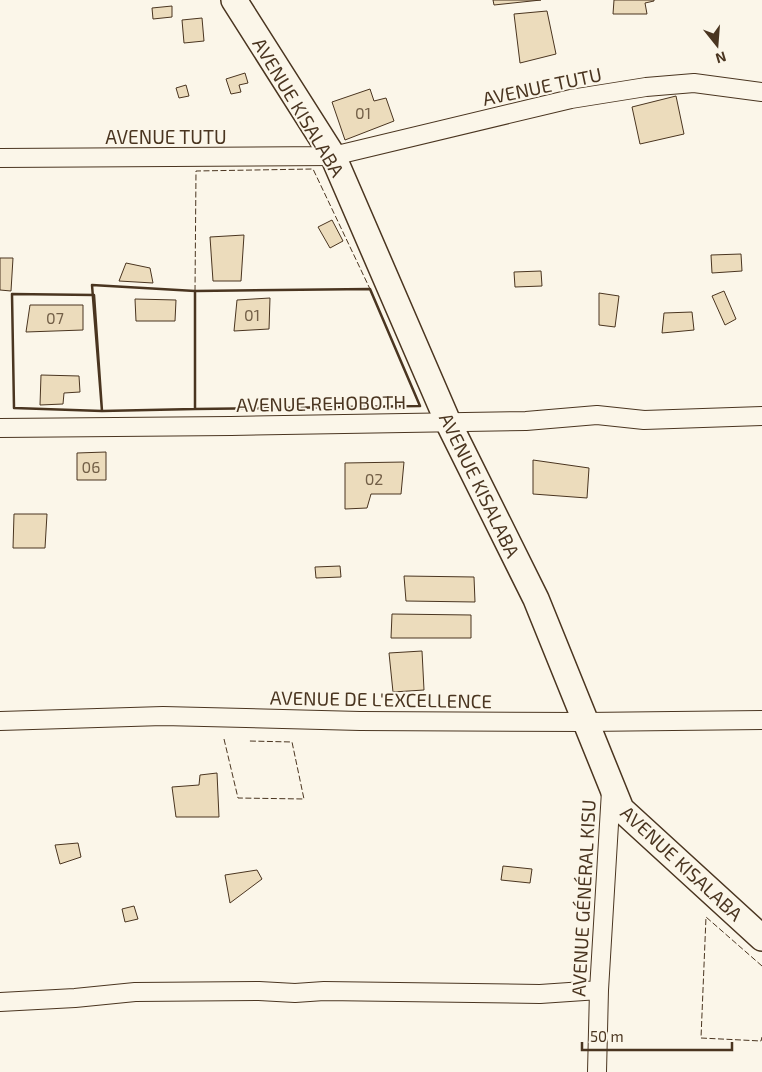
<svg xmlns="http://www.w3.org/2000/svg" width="762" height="1072" font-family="'Exo 2',sans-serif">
<rect width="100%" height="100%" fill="#fbf6e9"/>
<path fill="#ecdcbc" stroke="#4a3520" d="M 493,0 L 541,0 L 494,5 Z
M 614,0 L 654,0 L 654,1 L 645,3 L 647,14 L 613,14 Z
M 172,6 L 172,17 L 153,19 L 152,8 Z
M 547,11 L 556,54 L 520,63 L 514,14 Z
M 202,18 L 204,41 L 184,43 L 182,20 Z
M 245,73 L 248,83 L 239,85 L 241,92 L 231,94 L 226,79 Z
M 186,85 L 189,96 L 179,98 L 176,88 Z
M 370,89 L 374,101 L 386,98 L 394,121 L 345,140 L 332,102 Z
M 676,96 L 684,134 L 640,144 L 632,107 Z
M 332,220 L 343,241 L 330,248 L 318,227 Z
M 244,235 L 241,281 L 213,281 L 210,237 Z
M 741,254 L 742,271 L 712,273 L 711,255 Z
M 0,258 L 13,258 L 11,291 L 0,290 Z
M 126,263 L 150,268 L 153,283 L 119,281 Z
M 541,271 L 542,286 L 515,287 L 514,272 Z
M 724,291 L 736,319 L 725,325 L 712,296 Z
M 599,293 L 619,296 L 615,327 L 599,325 Z
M 270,298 L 269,329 L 234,331 L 237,300 Z
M 135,299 L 176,300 L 175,321 L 136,321 Z
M 30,305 L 83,305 L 83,330 L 26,332 Z
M 692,312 L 694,330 L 662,333 L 664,313 Z
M 41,375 L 79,376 L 80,392 L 64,393 L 63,404 L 40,405 Z
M 106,452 L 106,480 L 77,480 L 77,453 Z
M 533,460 L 589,468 L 587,498 L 533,494 Z
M 404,462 L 401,494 L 371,494 L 367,508 L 345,509 L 345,463 Z
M 14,514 L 47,514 L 45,548 L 13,548 Z
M 340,566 L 341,577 L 316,578 L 315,567 Z
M 404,576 L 474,577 L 475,602 L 406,601 Z
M 392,614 L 471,615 L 471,638 L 391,638 Z
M 422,651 L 424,690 L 393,692 L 389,653 Z
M 217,773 L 219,817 L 176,817 L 172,787 L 199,785 L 200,775 Z
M 78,843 L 81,857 L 60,864 L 55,845 Z
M 503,866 L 532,869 L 530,883 L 501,880 Z
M 257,870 L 262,879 L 230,903 L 225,875 Z
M 134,906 L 138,919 L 125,922 L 122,909 Z"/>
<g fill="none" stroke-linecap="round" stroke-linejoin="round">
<g stroke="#4a3520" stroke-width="20">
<path id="street" d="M 0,158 L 333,156 L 571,99 L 646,87 L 694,83 L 762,92
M 0,428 L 231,426 L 526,421 L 597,415 L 644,420 L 762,416
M 0,721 L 163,716 L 360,721 L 585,722 L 762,720
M 0,1002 L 75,998 L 135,992 L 259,991 L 295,993 L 324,991 L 540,994 L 599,990
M 597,1072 L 599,990 L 611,791"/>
</g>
<g stroke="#4a3520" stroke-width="28">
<path id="secondary" d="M 234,0 L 333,156 L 448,422 L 536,599 L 621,809 L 762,938"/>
</g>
<use href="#street" stroke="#fbf6e9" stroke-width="18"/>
<use href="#secondary" stroke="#fbf6e9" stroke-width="25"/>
<path stroke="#4a3520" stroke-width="1" stroke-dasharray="6 2.5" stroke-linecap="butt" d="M 195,291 L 196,171 L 313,169 L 370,289
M 224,739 L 238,798 L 304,799 L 292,742 L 249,741
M 762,966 L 706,917 L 701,1038 L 761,1041 L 762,1037"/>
<path stroke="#4a3520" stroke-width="2.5" d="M 92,285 L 195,291 L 195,409 L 102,411 Z
M 370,289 L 420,406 L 195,409 L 195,291 Z
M 12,294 L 94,295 L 102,411 L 14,408 Z"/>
</g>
<g text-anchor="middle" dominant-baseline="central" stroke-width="4" stroke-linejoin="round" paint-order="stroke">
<g font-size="16" fill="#725f47">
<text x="363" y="112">01</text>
<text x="252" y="314">01</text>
<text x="55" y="317">07</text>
<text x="91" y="466">06</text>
<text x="374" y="478">02</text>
</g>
<g font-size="19" fill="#4a3520" stroke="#fbf6e9">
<text transform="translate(542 86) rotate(-12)">AVENUE TUTU</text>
<text transform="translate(299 107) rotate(59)">AVENUE KISALABA</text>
<text x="166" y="136">AVENUE TUTU</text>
<text transform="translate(321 403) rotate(-1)">AVENUE REHOBOTH</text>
<text transform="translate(480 485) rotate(64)">AVENUE KISALABA</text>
<text transform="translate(381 699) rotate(1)">AVENUE DE L'EXCELLENCE</text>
<text transform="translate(682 863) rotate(43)">AVENUE KISALABA</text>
<text transform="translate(583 898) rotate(-87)">AVENUE GÉNÉRAL KISU</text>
</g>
</g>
<g transform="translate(717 45) rotate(163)" stroke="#fbf6e9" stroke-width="4" paint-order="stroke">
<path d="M0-4L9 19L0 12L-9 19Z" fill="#4a3520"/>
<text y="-8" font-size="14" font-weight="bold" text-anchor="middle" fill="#4a3520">N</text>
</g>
<path d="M582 1042v8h150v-8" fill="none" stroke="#4a3520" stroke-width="2.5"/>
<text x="590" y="1042" font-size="15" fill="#4a3520" stroke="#fbf6e9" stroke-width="4" paint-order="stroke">50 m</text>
</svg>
